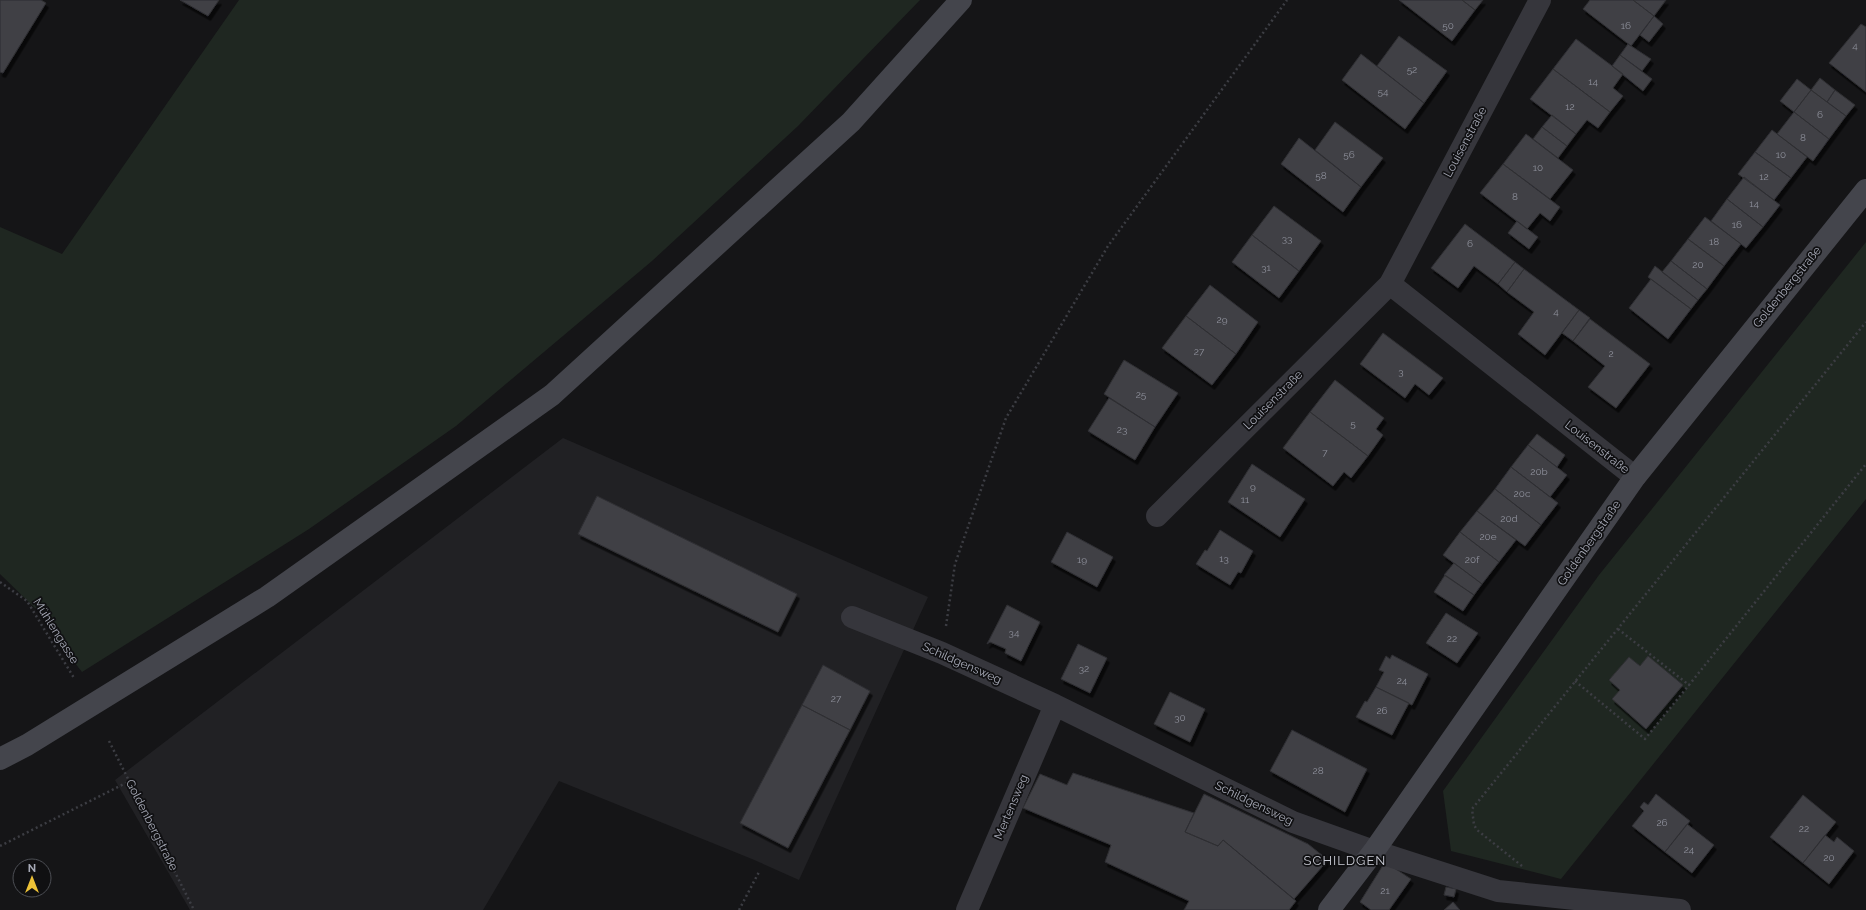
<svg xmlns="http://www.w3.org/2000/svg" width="1866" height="910" font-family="Raleway,sans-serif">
<defs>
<filter id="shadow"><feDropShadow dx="2.5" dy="4.5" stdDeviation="0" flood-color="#0009"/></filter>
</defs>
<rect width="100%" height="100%" fill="#151517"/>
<path fill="#212124" d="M 563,438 L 928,597 L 799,880 L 752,859 L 559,781 L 483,910 L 190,910 L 115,780 Z"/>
<path fill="#1f2721" d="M 239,0 L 920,0 L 798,126 L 652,261 L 456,426 L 309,529 L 82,672 L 57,640 L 37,610 L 0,574 L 0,227 L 62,254 Z
M 1866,242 L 1866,499 L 1561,879 L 1451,851 L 1443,791 L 1599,575 Z"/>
<path fill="#3f3f44" stroke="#2f2f33" filter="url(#shadow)" d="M 0,0 L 41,0 L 46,3 L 3,73 L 0,72 Z
M 180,0 L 219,0 L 208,16 Z
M 1399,0 L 1462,0 L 1475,10 L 1452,41 Z
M 1462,0 L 1483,0 L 1475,10 Z
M 1590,0 L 1633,0 L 1654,16 L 1631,46 L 1583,9 Z
M 1633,0 L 1666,0 L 1654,16 Z
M 1654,16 L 1663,24 L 1649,42 L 1640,35 Z
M 1861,24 L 1866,27 L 1866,92 L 1829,63 Z
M 1399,36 L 1447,71 L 1424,103 L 1377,66 Z
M 1576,39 L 1623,74 L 1613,88 L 1623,96 L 1610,112 L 1553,69 Z
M 1628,44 L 1651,59 L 1642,71 L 1620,55 Z
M 1361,54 L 1424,103 L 1405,129 L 1342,80 Z
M 1620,55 L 1652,79 L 1643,91 L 1612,66 Z
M 1553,69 L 1610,112 L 1598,128 L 1587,120 L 1576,134 L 1530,99 Z
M 1820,78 L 1835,90 L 1827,102 L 1811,90 Z
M 1797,79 L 1811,90 L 1794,112 L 1780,101 Z
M 1811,90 L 1846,116 L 1829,139 L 1794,112 Z
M 1835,90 L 1855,105 L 1846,116 L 1827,102 Z
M 1794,112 L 1829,139 L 1813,161 L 1777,134 Z
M 1552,115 L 1576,134 L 1567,146 L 1542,127 Z
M 1335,122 L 1383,158 L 1361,187 L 1315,150 Z
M 1542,127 L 1567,146 L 1558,158 L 1533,139 Z
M 1772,130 L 1807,157 L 1791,178 L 1755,152 Z
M 1526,134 L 1573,170 L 1550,199 L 1503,164 Z
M 1299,138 L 1361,187 L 1343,212 L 1281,164 Z
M 1755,152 L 1791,178 L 1774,200 L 1738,174 Z
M 1503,164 L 1560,207 L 1550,221 L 1540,213 L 1527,229 L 1480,193 Z
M 1744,177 L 1780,205 L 1763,227 L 1727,199 Z
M 1727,199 L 1763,227 L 1746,248 L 1711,221 Z
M 1274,206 L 1321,241 L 1299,271 L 1252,235 Z
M 1705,217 L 1741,244 L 1724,266 L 1688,239 Z
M 1517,221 L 1538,237 L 1529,249 L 1508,233 Z
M 1465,224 L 1515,262 L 1498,284 L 1474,266 L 1458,288 L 1431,268 Z
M 1252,235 L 1299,271 L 1279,298 L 1232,262 Z
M 1688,239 L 1724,266 L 1707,289 L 1671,261 Z
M 1671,261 L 1707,289 L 1698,300 L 1662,272 Z
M 1515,262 L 1524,269 L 1507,292 L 1498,284 Z
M 1655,266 L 1698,300 L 1691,309 L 1648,277 Z
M 1524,269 L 1579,310 L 1545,355 L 1518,334 L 1534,312 L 1507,292 Z
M 1651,279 L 1691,309 L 1668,339 L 1629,308 Z
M 1210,285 L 1258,322 L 1236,354 L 1186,316 Z
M 1579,310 L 1590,318 L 1573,341 L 1562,333 Z
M 1186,316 L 1236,354 L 1212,385 L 1162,348 Z
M 1590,319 L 1650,364 L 1616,408 L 1588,387 L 1605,366 L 1573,341 Z
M 1383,333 L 1443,378 L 1429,395 L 1415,384 L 1405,398 L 1360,364 Z
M 1124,360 L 1178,393 L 1155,427 L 1104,394 Z
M 1335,380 L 1384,418 L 1376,429 L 1383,435 L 1368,456 L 1310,412 Z
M 1109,398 L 1155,427 L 1135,460 L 1088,431 Z
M 1310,412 L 1368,456 L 1351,478 L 1344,472 L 1333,486 L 1283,448 Z
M 1537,434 L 1565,455 L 1557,467 L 1528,445 Z
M 1528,445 L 1567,475 L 1550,497 L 1511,467 Z
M 1252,464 L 1305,499 L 1280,537 L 1228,502 Z
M 1511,467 L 1558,503 L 1541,525 L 1495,489 Z
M 1495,489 L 1541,525 L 1525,546 L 1477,511 Z
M 597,496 L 797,594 L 778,632 L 578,534 Z
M 1477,511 L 1516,540 L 1499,562 L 1460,532 Z
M 1220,530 L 1253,551 L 1241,573 L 1238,572 L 1230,585 L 1196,564 L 1205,550 L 1207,551 Z
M 1067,532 L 1113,557 L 1097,587 L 1051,562 Z
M 1460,532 L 1499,562 L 1482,584 L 1443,555 Z
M 1454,563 L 1482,584 L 1474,595 L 1444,575 Z
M 1445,575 L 1474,595 L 1463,611 L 1434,592 Z
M 1007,605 L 1040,622 L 1021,661 L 1005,653 L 1006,649 L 990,642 L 987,644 Z
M 1446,613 L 1478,633 L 1457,663 L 1426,643 Z
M 1078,644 L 1107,658 L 1090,693 L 1061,679 Z
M 1392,655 L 1428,674 L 1412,705 L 1376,687 L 1384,672 L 1379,670 L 1386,656 L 1390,659 Z
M 1648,656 L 1683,685 L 1646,729 L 1612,699 L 1620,690 L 1609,680 L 1629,657 L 1640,666 Z
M 823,665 L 870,691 L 850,730 L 802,705 Z
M 1376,687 L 1409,703 L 1392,735 L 1356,717 L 1365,701 L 1367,702 Z
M 1170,692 L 1205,709 L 1190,742 L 1154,724 Z
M 802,705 L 850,730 L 788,848 L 740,823 Z
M 1292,730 L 1367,769 L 1345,812 L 1270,771 Z
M 1073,773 L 1194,813 L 1185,832 L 1218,846 L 1223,840 L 1296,901 L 1289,910 L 1184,910 L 1189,901 L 1105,862 L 1111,845 L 1023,808 L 1040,774 L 1067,785 Z
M 1204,794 L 1308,844 L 1328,860 L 1294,899 L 1223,840 L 1218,846 L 1185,832 Z
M 1656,794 L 1690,821 L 1665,852 L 1632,826 L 1644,811 L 1640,807 L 1644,802 L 1648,805 Z
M 1803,795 L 1836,822 L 1803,863 L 1770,837 Z
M 1687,824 L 1714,845 L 1692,873 L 1665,852 Z
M 1825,835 L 1834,842 L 1837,837 L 1854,851 L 1829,884 L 1803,863 Z
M 1385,862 L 1411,879 L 1389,910 L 1371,910 L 1360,902 Z
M 1446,887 L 1456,889 L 1454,897 L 1444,895 Z
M 1453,902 L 1460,910 L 1444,910 Z"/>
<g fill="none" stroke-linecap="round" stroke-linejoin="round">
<path stroke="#3c3d43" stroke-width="2.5" stroke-dasharray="2 3" stroke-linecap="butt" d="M 0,582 L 27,601 L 74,678
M 946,626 L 955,564 L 1006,418 L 1108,246 L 1287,0
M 1618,629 L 1689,685 L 1866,464
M 1575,681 L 1645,739 L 1689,685
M 109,741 L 194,910
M 0,846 L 130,781
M 1522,866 L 1477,830 L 1474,825 L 1472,809 L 1866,322
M 739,910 L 759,872"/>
<path stroke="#36363c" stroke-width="22" d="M 1390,284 L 1635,477
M 1157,516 L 1390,284 L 1540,0
M 852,617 L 942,653 L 1055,705 L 1293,822 L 1374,851 L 1498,891 L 1680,910
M 967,910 L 1055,705"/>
<path stroke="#44454c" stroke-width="22" d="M 0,759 L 27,745 L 267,597 L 552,395 L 851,122 L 961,0
M 1329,910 L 1374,851 L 1635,477 L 1866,190"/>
</g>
<g text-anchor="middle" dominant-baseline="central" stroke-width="3.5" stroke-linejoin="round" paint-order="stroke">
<g font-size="10" fill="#8d8f9a">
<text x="1448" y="25">50</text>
<text x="1626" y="25">16</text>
<text x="1855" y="45">4</text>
<text x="1412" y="69">52</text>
<text x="1593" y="81">14</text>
<text x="1383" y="91">54</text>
<text x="1570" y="106">12</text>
<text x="1820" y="114">6</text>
<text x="1803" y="137">8</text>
<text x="1349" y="154">56</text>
<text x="1781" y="154">10</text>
<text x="1538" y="167">10</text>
<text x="1321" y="175">58</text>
<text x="1764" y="176">12</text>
<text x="1515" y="196">8</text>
<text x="1754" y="203">14</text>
<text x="1737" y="224">16</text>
<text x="1287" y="238">33</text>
<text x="1714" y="241">18</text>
<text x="1470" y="243">6</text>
<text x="1698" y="264">20</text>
<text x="1266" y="267">31</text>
<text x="1556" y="311">4</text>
<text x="1222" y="319">29</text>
<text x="1199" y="351">27</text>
<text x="1611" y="353">2</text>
<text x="1401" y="371">3</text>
<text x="1141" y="394">25</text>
<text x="1353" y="423">5</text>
<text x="1122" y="429">23</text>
<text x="1325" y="452">7</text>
<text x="1539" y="471">20b</text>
<text x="1253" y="486">9</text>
<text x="1522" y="493">20c</text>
<text x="1245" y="499">11</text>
<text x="1509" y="518">20d</text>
<text x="1488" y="536">20e</text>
<text x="1224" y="558">13</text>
<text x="1082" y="559">19</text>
<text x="1472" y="559">20f</text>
<text x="1014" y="632">34</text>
<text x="1452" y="638">22</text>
<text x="1084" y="668">32</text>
<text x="1402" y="680">24</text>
<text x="836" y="698">27</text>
<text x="1382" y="710">26</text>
<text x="1180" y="717">30</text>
<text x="1318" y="770">28</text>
<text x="1662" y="822">26</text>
<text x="1804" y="828">22</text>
<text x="1689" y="849">24</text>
<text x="1829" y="857">20</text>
<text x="1385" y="890">21</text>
</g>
<g font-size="12" fill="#a7aab7" stroke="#101012">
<text transform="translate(1465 142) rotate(-62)">Louisenstraße</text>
<text transform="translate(1787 287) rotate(-51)">Goldenbergstraße</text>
<text transform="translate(1273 400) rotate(-45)">Louisenstraße</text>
<text transform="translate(1597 447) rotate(38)">Louisenstraße</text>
<text transform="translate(1589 543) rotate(-55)">Goldenbergstraße</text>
<text transform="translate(56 631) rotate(58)">Mühlengasse</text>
<text transform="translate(962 663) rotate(24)">Schildgensweg</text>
<text transform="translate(1254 803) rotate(26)">Schildgensweg</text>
<text transform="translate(1011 807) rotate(-67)">Mertensweg</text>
<text transform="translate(152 825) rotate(63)">Goldenbergstraße</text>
</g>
<g font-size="13" letter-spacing="1" fill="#c8cad3" stroke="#101012">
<text x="1345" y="860">SCHILDGEN</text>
</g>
</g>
<g transform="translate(32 878)"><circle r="19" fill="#101012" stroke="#4c4e54"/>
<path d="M0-3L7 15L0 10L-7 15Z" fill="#edc237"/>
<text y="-6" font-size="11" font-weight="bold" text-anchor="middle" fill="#a7aab7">N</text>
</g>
</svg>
